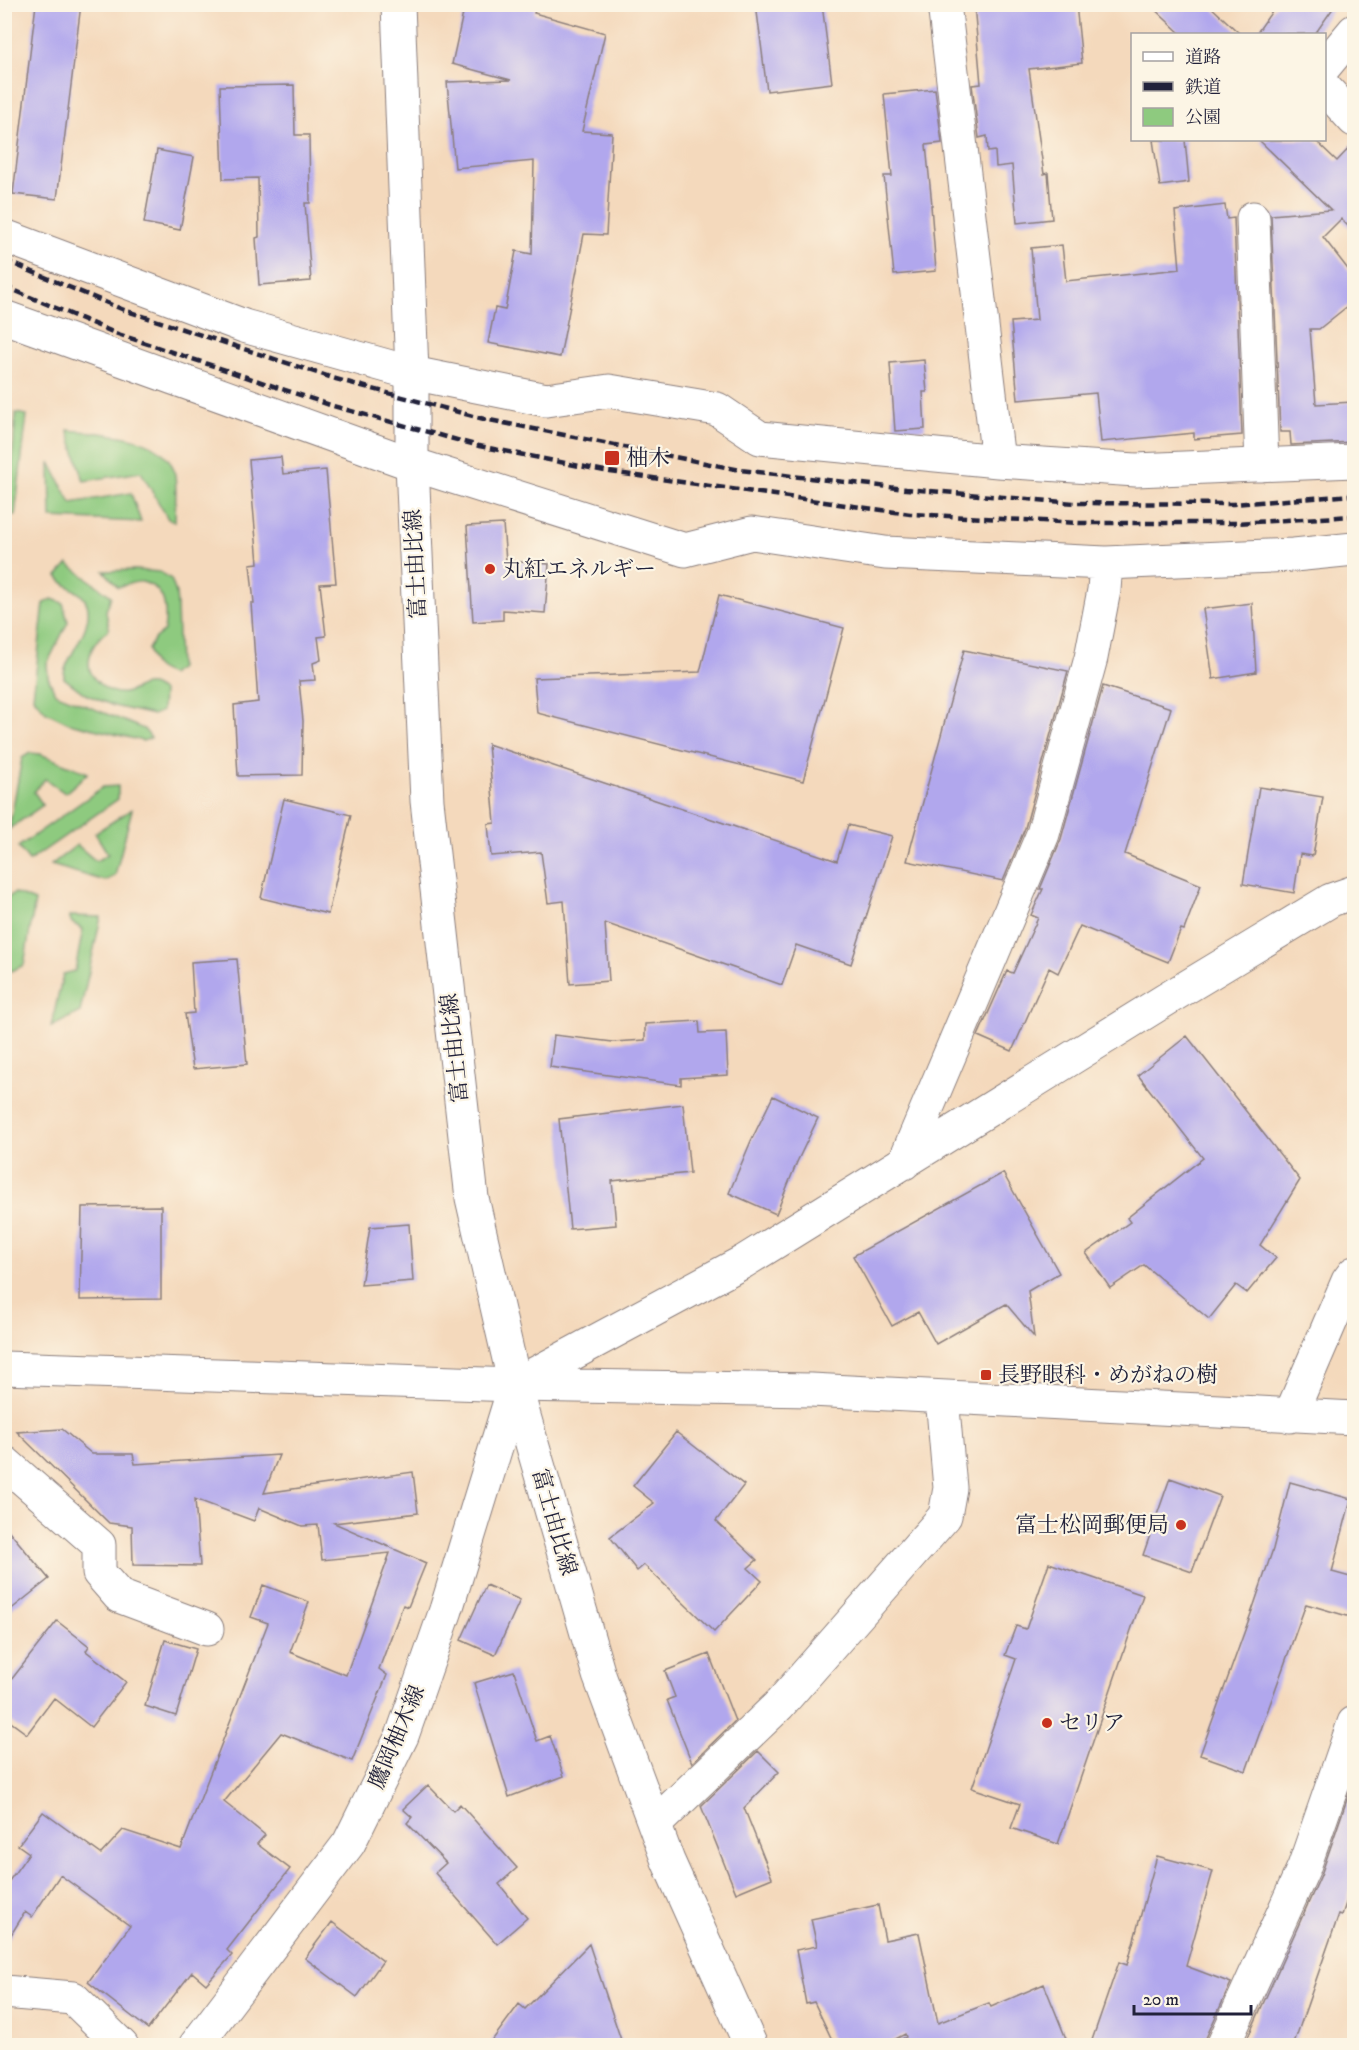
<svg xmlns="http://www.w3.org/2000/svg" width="1359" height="2050" font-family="'IM FELL DW Pica','Noto Serif JP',serif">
<rect width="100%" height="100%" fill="#fcf5e5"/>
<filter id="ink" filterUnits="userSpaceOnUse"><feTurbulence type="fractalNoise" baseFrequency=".0167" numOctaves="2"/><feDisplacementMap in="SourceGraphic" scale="12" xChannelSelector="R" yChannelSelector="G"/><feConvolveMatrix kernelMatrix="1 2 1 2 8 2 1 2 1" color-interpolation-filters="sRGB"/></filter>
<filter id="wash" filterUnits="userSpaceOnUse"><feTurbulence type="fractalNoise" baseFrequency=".008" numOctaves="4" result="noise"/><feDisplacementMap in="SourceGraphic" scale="24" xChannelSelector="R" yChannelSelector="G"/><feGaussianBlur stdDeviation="1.35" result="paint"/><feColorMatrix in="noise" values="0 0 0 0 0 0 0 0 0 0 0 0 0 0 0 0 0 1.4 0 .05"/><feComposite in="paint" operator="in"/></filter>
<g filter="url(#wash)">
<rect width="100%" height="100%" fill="#f4d9bc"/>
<path fill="#8eca7f" stroke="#58765d" stroke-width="1.5" d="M 16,413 L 27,415 L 15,515 L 5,515 L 5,487 L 10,487 Z
M 68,430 C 101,434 168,433 175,475 C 177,490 175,507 175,522 L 168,519 L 141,472 L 84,481 Z
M 50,462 L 71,503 L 131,493 L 141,522 L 51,518 Z
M 68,564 L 111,596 L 106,611 L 109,629 C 97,639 90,647 89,663 C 88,679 109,695 124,693 C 133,692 141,683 151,685 C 155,686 159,690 163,691 L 162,711 L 153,715 L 114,706 L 85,694 L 64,678 C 62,659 95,630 87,604 C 82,589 65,589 57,576 Z
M 136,570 L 160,572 L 171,579 L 176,593 L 177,605 L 179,668 L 171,675 C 154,669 153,666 148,649 L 155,638 L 164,631 C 167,611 167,588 142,582 C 136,581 125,585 118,587 L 104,571 Z
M 52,599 L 63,603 L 68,622 L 47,664 L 48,677 L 55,693 L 144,729 L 151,738 L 143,741 L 69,723 L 46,712 L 33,697 L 44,603 Z
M 30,753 L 40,754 L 88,773 L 65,793 L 45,779 L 34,792 L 43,805 L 9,829 L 22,758 Z
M 118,786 L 118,799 L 29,861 L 18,847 L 103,787 Z
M 132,809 L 115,876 L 105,881 L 51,865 L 77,845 L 96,861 L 108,854 L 95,833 Z
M 15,893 L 35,901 L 24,965 L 12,971 L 5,969 L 4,899 Z
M 69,916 L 101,917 L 80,1012 L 51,1027 L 63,974 L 75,971 L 83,929 L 72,923 Z"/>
<g id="blocks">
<path fill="#b1a7ed" d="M 36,4 L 81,4 L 57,199 L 13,194 Z
M 465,4 L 537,4 L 534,13 L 605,33 L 582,131 L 612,133 L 606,235 L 584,234 L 560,357 L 488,343 L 495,308 L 505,310 L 516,251 L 532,254 L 534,161 L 455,168 L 447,82 L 511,80 L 452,64 Z
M 756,4 L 822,4 L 832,83 L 767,91 Z
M 974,4 L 1076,4 L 1082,63 L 1029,69 L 1044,174 L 1048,173 L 1052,219 L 1017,223 L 1012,165 L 996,167 L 995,151 L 988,152 L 987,136 L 979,138 L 972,85 L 981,84 Z
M 1149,4 L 1208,4 L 1240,34 L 1181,34 Z
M 1277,4 L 1336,4 L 1315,34 L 1256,34 Z
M 294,85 L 295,135 L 309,135 L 310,203 L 305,203 L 311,281 L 259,285 L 256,238 L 259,237 L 258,178 L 223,179 L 220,86 Z
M 935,89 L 942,143 L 926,145 L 932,205 L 931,205 L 936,271 L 894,275 L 884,176 L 892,176 L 884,94 Z
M 1153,140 L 1185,140 L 1189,182 L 1160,186 Z
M 1259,140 L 1315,140 L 1337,161 L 1354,143 L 1354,232 L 1341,219 L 1323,237 L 1354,277 L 1354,301 L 1319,329 L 1310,329 L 1316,404 L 1354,402 L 1354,442 L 1291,445 L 1290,432 L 1280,432 L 1271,215 L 1331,210 Z
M 157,150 L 194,157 L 180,230 L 144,223 Z
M 1225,205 L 1227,219 L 1234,218 L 1242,435 L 1194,439 L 1194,433 L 1101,442 L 1096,393 L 1018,400 L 1011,322 L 1037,320 L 1031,248 L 1062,245 L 1066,281 L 1180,269 L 1175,211 Z
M 924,360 L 927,392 L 923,392 L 925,429 L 895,431 L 890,363 Z
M 281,457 L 283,474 L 326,470 L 336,583 L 320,584 L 326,636 L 318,637 L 321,660 L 313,663 L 315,680 L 299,681 L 303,721 L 302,775 L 238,776 L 234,705 L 258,702 L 251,603 L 254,603 L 250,564 L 258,563 L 249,460 Z
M 503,524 L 506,561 L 549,564 L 545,613 L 503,610 L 503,620 L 473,622 L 467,526 Z
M 719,595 L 844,628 L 803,781 L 537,713 L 534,678 L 700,672 Z
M 1252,603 L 1256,672 L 1213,679 L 1203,609 Z
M 964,650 L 1068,671 L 1025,828 L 1003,881 L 907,861 Z
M 1103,686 L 1171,708 L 1125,854 L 1201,885 L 1184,930 L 1181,929 L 1168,962 L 1080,926 L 1058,973 L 1049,968 L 1012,1051 L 978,1036 L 1007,971 L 1013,973 L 1038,918 L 1031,915 L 1043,889 L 1040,889 L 1061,839 Z
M 488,744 L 837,861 L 848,825 L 892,836 L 851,964 L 796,945 L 782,985 L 605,923 L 609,981 L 570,984 L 564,901 L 548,903 L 541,852 L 491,856 L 488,824 L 495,823 Z
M 1259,787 L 1323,797 L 1313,856 L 1300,854 L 1294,893 L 1243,884 Z
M 284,799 L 351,815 L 328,914 L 261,898 Z
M 237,959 L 247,1064 L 193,1069 L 185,1014 L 194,1013 L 191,962 Z
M 699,1021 L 700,1033 L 726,1032 L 728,1075 L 681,1078 L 681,1085 L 550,1067 L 554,1035 L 613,1042 L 645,1040 L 645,1024 Z
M 1187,1036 L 1300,1180 L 1260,1245 L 1276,1258 L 1247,1293 L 1236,1285 L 1209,1319 L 1144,1265 L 1110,1288 L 1086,1253 L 1130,1222 L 1127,1218 L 1203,1158 L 1138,1075 Z
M 773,1096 L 818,1118 L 797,1162 L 776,1214 L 729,1193 L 751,1141 Z
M 683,1104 L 690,1173 L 612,1181 L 616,1225 L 570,1229 L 559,1119 Z
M 1003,1173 L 1059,1273 L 1028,1291 L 1034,1337 L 1006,1304 L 936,1344 L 918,1312 L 892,1326 L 853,1256 Z
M 161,1206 L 161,1299 L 80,1300 L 82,1207 Z
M 409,1224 L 413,1281 L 361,1285 L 370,1227 Z
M 62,1429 L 92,1454 L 133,1454 L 135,1464 L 279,1455 L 264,1493 L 413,1472 L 418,1513 L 334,1523 L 426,1563 L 408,1607 L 403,1605 L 379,1669 L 387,1675 L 352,1761 L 281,1733 L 224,1802 L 265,1835 L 257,1844 L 290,1869 L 227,1950 L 232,1955 L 206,1984 L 192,1972 L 148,2029 L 88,1982 L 130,1926 L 60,1875 L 32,1917 L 25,1912 L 4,1946 L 4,1888 L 29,1853 L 18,1845 L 43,1812 L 101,1854 L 123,1830 L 181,1849 L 268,1623 L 251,1617 L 263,1585 L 309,1602 L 290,1652 L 346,1675 L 390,1553 L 322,1560 L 318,1525 L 302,1526 L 259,1508 L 254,1521 L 195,1499 L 200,1566 L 133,1565 L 132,1526 L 109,1523 L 17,1432 Z
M 676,1432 L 744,1485 L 716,1521 L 757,1560 L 748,1568 L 762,1581 L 714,1632 L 644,1565 L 637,1571 L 610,1537 L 654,1503 L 633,1486 Z
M 1170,1478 L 1220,1496 L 1192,1572 L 1143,1555 Z
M 1290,1482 L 1351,1499 L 1332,1572 L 1354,1578 L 1354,1618 L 1306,1604 L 1246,1771 L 1200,1755 L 1253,1608 L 1273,1549 Z
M 4,1525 L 49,1579 L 4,1615 Z
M 1049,1563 L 1143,1595 L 1058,1844 L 1011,1828 L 1020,1804 L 972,1788 L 1016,1659 L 1005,1655 L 1016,1626 L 1026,1629 Z
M 486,1585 L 520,1600 L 495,1655 L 461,1640 Z
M 57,1621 L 89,1646 L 86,1651 L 126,1682 L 91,1727 L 54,1698 L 27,1734 L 4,1717 L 4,1689 Z
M 165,1640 L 196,1649 L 176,1716 L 145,1706 Z
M 709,1654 L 735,1721 L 692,1763 L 667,1700 L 675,1697 L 665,1671 Z
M 514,1671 L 537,1741 L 550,1736 L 564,1776 L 509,1797 L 474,1683 Z
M 758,1751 L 779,1772 L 744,1808 L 772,1878 L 736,1893 L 701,1806 Z
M 1354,1779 L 1354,1880 L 1342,1915 L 1339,1914 L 1293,2046 L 1244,2046 L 1321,1875 Z
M 428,1785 L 453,1811 L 460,1804 L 517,1868 L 499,1884 L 527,1918 L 497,1944 L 435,1873 L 446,1863 L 407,1823 L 412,1817 L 403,1809 Z
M 1157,1856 L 1213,1871 L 1186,1966 L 1231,1983 L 1206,2038 L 1205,2046 L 1090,2046 L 1119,1962 L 1127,1965 Z
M 878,1905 L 885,1940 L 919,1933 L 938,2023 L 989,2003 L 991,2007 L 1044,1984 L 1069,2046 L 887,2046 L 906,2037 L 905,2034 L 882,2046 L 835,2046 L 814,2002 L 806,2004 L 796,1950 L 817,1946 L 811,1919 Z
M 332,1922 L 383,1961 L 357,1997 L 305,1958 Z
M 589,1944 L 623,2046 L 488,2046 L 519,2004 L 525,2009 Z"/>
</g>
</g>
<g filter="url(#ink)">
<use href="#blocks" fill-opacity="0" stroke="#8b7e7c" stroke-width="1.5"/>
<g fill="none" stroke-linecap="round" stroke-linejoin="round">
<g stroke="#8b7e7c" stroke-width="35">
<path id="minor" d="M 944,4 L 998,461
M 1324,67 L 1354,31
M 1324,87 L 1354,120
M 1253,218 L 1262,465
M 4,236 L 244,326 L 412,373 L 546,400 L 609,391 L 717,409 L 760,438 L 998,461 L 1136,470 L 1354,461
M 4,317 L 412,464 L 685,550 L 752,533 L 885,553 L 1106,563 L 1294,555 L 1354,549
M 904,1163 L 1043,834 L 1091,658 L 1104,590 L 1106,563
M 4,1368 L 515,1385 L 811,1390 L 1354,1418
M 516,1384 L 743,1262 L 1167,999 L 1331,900 L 1354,892
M 1290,1416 L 1348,1281 L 1354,1273
M 4,1462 L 99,1545 L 99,1573 L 119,1596 L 207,1629
M 655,1824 L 779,1705 L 945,1516 L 950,1488 L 942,1397
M 4,1992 L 73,1998 L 122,2046
M 1223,2046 L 1304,1867 L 1354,1723"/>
</g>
<g stroke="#8b7e7c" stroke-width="35">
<path id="major" d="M 398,4 L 412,373 L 412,464 L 427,801 L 472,1198 L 515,1385 L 599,1675 L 668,1861 L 751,2046
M 195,2046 L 349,1843 L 402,1736 L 446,1610 L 515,1385"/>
</g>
<use href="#minor" stroke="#fff" stroke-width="33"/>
<use href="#major" stroke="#fff" stroke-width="33"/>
<path stroke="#22223b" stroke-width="4.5" stroke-dasharray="9 4.5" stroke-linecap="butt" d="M 4,260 L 124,310 L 336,379 L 484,419 L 740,470 L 906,489 L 1075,503 L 1233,504 L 1354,495
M 4,286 L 115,333 L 333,406 L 479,446 L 610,472 L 910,514 L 1079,523 L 1237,523 L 1354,516"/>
</g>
</g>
<g fill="#c8321e" stroke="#fcf5e5" stroke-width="2">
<rect x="604" y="450" width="16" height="16" rx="3"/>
<circle cx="490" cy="569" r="6"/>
<rect x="980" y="1369" width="12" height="12" rx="3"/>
<circle cx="1181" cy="1525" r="6"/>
<circle cx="1047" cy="1723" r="6"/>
</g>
<g text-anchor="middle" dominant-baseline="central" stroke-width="4.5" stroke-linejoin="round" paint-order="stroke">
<g font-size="22" fill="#22223b" stroke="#fcf5e5" text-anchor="start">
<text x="626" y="458">柚木</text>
<text x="502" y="569">丸紅エネルギー</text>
<text x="998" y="1375">長野眼科・めがねの樹</text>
<text x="1169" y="1525" text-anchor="end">富士松岡郵便局</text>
<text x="1059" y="1723">セリア</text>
</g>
<g font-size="22" fill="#22223b" stroke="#fcf5e5">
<text transform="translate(416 564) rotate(-93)">富士由比線</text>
<text transform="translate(455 1048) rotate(-96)">富士由比線</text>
<text transform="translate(554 1522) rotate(74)">富士由比線</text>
<text transform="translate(397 1737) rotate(-67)">鷹岡柚木線</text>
</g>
</g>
<rect width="1359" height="2050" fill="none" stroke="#fcf5e5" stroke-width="24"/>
<rect x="1131" y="33" width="195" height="108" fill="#fcf5e5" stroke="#a5a1a1" stroke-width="1.5"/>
<rect x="1143" y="52" width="30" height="9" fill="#ffffff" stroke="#a5a1a1" stroke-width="1.5"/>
<text x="1185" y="63" font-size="18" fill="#22223b">道路</text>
<rect x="1143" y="82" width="30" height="9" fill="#22223b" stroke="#a5a1a1" stroke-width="1.5"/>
<text x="1185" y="93" font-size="18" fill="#22223b">鉄道</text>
<rect x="1143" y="108" width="30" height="18" fill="#8eca7f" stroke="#a5a1a1" stroke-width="1.5"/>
<text x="1185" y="123" font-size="18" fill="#22223b">公園</text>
<path d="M1134 2005v9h117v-9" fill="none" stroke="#22223b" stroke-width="3"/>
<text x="1143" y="2005" font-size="18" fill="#22223b" stroke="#fcf5e5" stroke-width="4.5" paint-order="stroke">20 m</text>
</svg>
